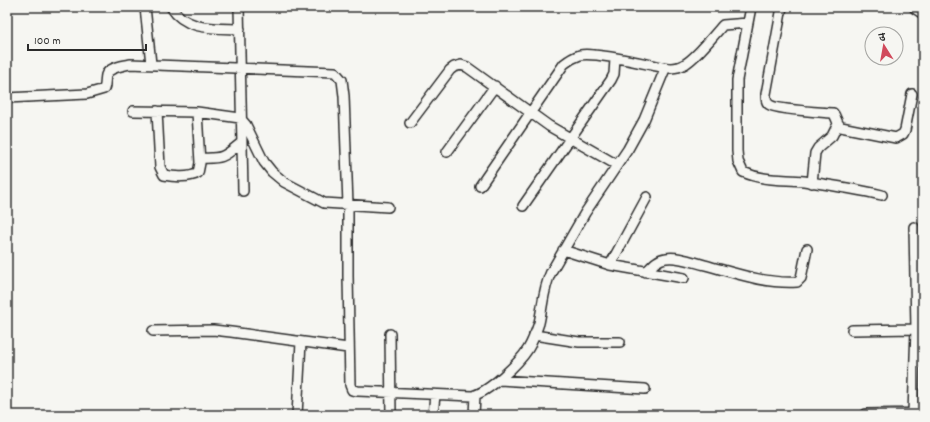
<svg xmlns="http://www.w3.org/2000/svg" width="930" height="422" font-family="Dekko,'Playpen Sans Deva',sans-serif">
<rect width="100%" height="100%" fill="#f6f6f2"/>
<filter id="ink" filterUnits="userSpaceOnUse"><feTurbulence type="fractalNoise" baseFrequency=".025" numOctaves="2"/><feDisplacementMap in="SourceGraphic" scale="8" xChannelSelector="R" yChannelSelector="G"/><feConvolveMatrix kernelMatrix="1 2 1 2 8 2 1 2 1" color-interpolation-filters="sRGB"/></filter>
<g filter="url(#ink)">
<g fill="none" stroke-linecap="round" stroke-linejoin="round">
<g stroke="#2b2b2b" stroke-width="12">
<path id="street" d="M 145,7 L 151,64
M 171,7 C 186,31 215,28 240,29
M 239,7 L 243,191
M 751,7 L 737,80 L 737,151 L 738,161 L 743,172 C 763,181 782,179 804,181 C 830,185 856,189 882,195
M 782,7 L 766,94 C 766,99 766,103 770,105 C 778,110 821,112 833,113 C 837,117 836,123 841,127 L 896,138 L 903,134 L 905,130 L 912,94
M 7,98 L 87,94 L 104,89 C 106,84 105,79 106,75 C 109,67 123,66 130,64 L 335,72 L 342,80 L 344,96 L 348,205 L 348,276 L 350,385 L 352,390 L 358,391 L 472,396 C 489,392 519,363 528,349 C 533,341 536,332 539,323 C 543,305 543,289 551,272 L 585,213 L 628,149 L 644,120 L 665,69
M 133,111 L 197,112 L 240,118 L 246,125 L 264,162 L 272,172 L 284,182 L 324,203 L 388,207
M 157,111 L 160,167 L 164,175 C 174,177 190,178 198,173 L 200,163 L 197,112
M 410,123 L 450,70 L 454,67 L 461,65 L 467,67 L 549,126 L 617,165
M 447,152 L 495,86
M 200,158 C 223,159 224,157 241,143
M 812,183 L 815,153 L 818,148 L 832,136 L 838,124
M 480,186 L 564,64 C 569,60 574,57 580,55 C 593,52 638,62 652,65 C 663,67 674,71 685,64 C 697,57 713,36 723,25 L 748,23
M 523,206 L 611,80 L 614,74 L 615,59
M 914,227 L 916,329
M 563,250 L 610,265 L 684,278
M 610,265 L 647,197
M 646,272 C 652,266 657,259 666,258 C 678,256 693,262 705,265 C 735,273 765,284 797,282 L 801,278 L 807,249
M 852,330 L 916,329 L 913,413
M 153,331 L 213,330 L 231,332 L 348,348
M 390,334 L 391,415
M 534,335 L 579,342 L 620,342
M 500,380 L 645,389
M 866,414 L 923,413
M 297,415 L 301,342
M 433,415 L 435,395
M 474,415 L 475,395"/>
</g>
<g stroke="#2b2b2b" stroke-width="17">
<path id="primary" d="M 917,7 L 923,11"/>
</g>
<use href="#street" stroke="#f6f6f2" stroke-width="9"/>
<use href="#primary" stroke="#f6f6f2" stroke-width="14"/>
</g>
</g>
<rect width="930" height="422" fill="none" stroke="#f6f6f2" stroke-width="24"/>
<rect x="12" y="12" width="906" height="398" fill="none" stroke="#2b2b2b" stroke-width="1.5" filter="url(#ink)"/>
<g transform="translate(884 46) rotate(349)"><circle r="19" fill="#f6f6f2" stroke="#a5a5a2"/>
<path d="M0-3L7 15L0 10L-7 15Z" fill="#d1495b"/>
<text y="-6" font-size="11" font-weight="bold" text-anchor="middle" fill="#2b2b2b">उ</text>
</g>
<path d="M28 44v6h118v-6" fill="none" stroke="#2b2b2b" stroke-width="2"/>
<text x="34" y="44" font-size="12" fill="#2b2b2b" stroke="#f6f6f2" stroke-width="3" paint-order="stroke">100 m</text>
</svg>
